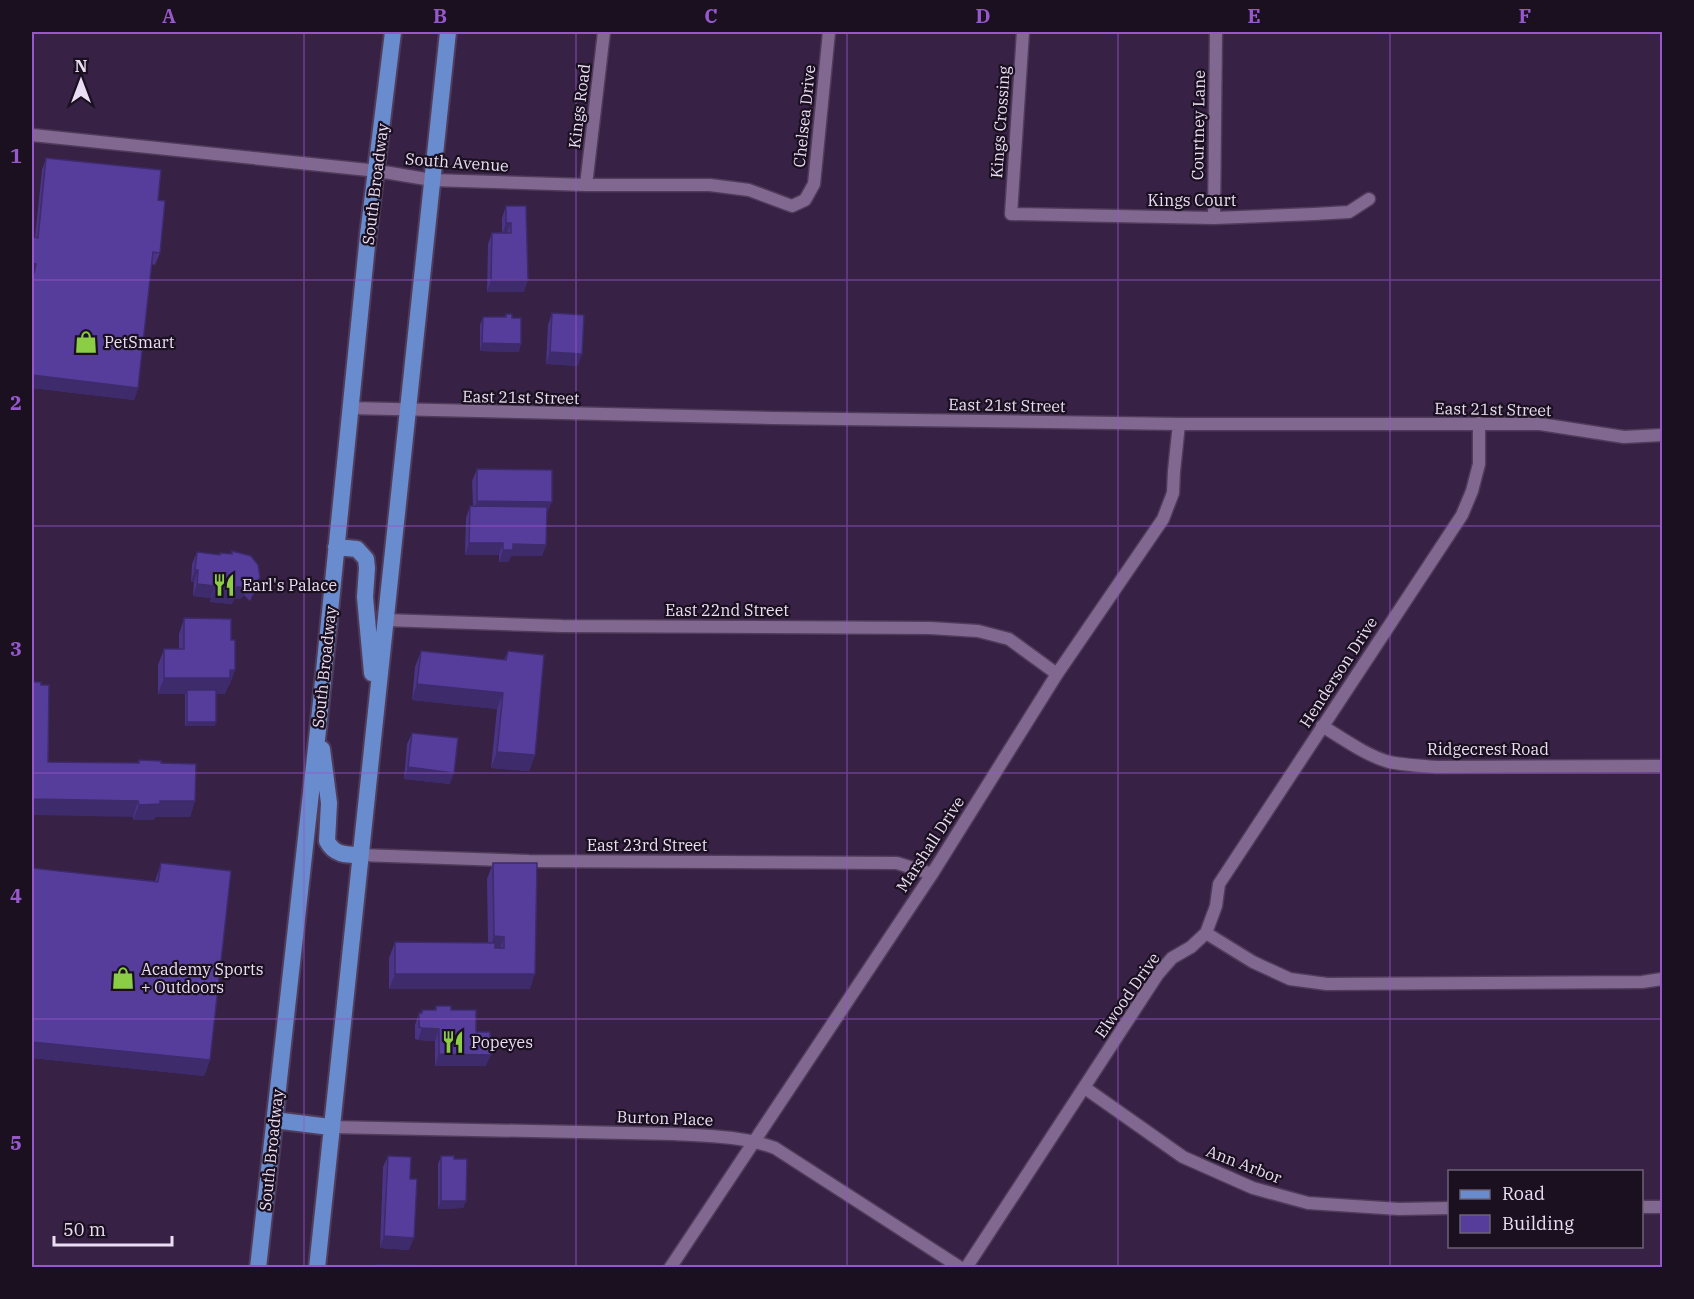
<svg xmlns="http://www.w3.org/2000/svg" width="1694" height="1299" font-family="'IBM Plex Serif',serif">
<rect width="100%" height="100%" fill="#372144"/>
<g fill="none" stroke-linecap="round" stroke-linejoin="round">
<g stroke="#503c5a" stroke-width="15">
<path id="minor" d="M 1023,32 L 1011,214 L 1214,218 L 1314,214 L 1349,212 L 1369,199
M 32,135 L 378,171 L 432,180 L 586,185 L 710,185 L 749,190 L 792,206 L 805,200 L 814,184 L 829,32
M 586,185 L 604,32
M 1214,218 L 1216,32
M 350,408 L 773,418 L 1179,424 L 1540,424 L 1624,437 L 1662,435
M 385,620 L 562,626 L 930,628 L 978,631 L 1009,639 L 1057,674
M 1322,726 C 1344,739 1365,755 1389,762 C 1405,765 1421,766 1437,767 L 1662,766
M 360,855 L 529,861 L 897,863 L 932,874
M 1206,933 L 1253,962 L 1290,979 L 1327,984 L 1642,982 L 1662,979
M 1085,1088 L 1183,1157 L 1253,1188 L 1308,1203 L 1399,1209 L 1450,1208
M 330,1127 L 674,1134 C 709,1136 742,1136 775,1148 L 961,1268
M 1642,1207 L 1662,1207
M 670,1268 L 932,874 L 1057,674 L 1163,519 L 1173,493 L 1174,471 L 1179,424
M 966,1268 L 1158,974 L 1172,958 L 1191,947 L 1206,933 L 1216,906 L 1219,884 L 1462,515 L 1472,491 L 1479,464 L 1479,423"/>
</g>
<g stroke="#503c5a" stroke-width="20">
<path id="primary" d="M 336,547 L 357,549 L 366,559 L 367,568 L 365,597 L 372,673
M 322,749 L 329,803 L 327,841 C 334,855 346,855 360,855
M 274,1120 L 330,1127
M 258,1268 L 319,721 L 368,235 L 393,32
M 317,1268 L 448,32"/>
</g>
<use href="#minor" stroke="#806890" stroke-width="12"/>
<use href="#primary" stroke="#688ccd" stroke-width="16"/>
</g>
<path fill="#4b3485" d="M 46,158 L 158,200 L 160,253 L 155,265 L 152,264 L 138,388 L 134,400 L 32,388 L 32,237 L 35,237 L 42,170 Z
M 506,206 L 526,206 L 524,292 L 487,292 L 488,244 L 492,233 L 502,233 L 502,218 Z
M 552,313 L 578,366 L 546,364 L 548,325 Z
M 506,314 L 519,352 L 480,351 L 480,325 L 483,317 L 504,317 Z
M 477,469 L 547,514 L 546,545 L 542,556 L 511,556 L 508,562 L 499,562 L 499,555 L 465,555 L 466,518 L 470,506 L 473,506 L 472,481 Z
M 232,551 L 256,589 L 250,601 L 244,595 L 240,599 L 234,599 L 232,604 L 210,602 L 211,598 L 193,596 L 194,582 L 191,582 L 192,564 L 197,552 L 220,555 L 231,554 Z
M 184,618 L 231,640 L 235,670 L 229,686 L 228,686 L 225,694 L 216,694 L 215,726 L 185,726 L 185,694 L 158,694 L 158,665 L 164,649 L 179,649 L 179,634 Z
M 421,651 L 504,660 L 508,651 L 535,755 L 529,771 L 491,768 L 497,709 L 412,700 L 415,667 Z
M 412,733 L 450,784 L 404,779 L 407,744 Z
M 139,760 L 161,763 L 195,801 L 190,817 L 155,817 L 154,820 L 133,820 L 133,817 L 48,762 L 138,763 Z
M 161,863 L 210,1060 L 204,1076 L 32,1058 L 32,868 L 155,881 Z
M 493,863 L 530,989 L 389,989 L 389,958 L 395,942 L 488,943 L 487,879 Z
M 436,1006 L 451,1010 L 476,1032 L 486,1066 L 435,1066 L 435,1041 L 418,1040 L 415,1039 L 415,1025 L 419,1013 L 422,1013 L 422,1010 L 435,1010 Z
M 388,1156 L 410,1179 L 409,1250 L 380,1248 L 383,1167 Z
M 441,1156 L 454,1159 L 466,1201 L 463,1208 L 438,1209 L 438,1164 Z"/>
<path fill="#3d2b6c" d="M 506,223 L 511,223 L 506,235 L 502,235 Z
M 32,263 L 36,264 L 32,275 Z
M 491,280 L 528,280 L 524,292 L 487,292 Z
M 482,343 L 521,344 L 519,352 L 480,351 Z
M 550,352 L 582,354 L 578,366 L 546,364 Z
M 32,375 L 138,388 L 134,400 L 32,388 Z
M 477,501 L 552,502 L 547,514 L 473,513 Z
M 469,543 L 503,543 L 499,555 L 465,555 Z
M 513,544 L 546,545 L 542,556 L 511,556 L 508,562 L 499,562 L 503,550 Z
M 195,570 L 198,570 L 194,582 L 191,582 Z
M 260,577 L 256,589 L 250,601 L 254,589 Z
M 197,584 L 215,586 L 211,598 L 193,596 Z
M 248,584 L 244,595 L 240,599 L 234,599 L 232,604 L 210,602 L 215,590 L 237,587 Z
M 230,670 L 235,670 L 229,686 L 228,686 L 225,694 L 187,694 L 187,690 L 186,694 L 158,694 L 164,678 Z
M 417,684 L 503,693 L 497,709 L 412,700 Z
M 187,722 L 216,722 L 215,726 L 185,726 Z
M 497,752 L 535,755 L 529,771 L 491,768 Z
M 408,767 L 454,773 L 450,784 L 404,779 Z
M 32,799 L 138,801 L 133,817 L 32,815 Z
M 160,801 L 195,801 L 190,817 L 155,817 L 154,820 L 133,820 L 139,805 Z
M 494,936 L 504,937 L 499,952 L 489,952 Z
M 395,974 L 535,974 L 530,989 L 389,989 Z
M 422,1028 L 439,1029 L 435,1041 L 418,1040 Z
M 32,1042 L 210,1060 L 204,1076 L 32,1058 Z
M 439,1054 L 491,1055 L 486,1066 L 435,1066 Z
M 441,1201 L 466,1201 L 463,1208 L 438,1209 Z
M 384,1236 L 414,1238 L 409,1250 L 380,1248 Z"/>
<path fill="#573d9b" stroke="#3d2b6c" stroke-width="1.5" d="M 46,158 L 161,170 L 158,200 L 165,201 L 160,253 L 153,252 L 138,388 L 32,375 L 32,304 L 33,290 L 32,290 L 32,273 L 34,273 L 36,264 L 32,263 L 32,237 L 38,238 Z
M 506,206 L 526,206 L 528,280 L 491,280 L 492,233 L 511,233 L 511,223 L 506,223 Z
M 552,313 L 584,315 L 582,354 L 550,352 Z
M 506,314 L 512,314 L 512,318 L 521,318 L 521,344 L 482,343 L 483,317 L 506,317 Z
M 477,469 L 552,470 L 552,502 L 477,501 Z
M 470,506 L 547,507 L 546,545 L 513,544 L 513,550 L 503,550 L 503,543 L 469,543 Z
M 232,551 L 251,556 L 258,565 L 260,577 L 254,589 L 248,584 L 244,587 L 237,587 L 236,592 L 215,590 L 215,586 L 197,584 L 198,570 L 195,570 L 197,552 L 220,555 L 220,553 L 232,554 Z
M 184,618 L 231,619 L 231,640 L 235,640 L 235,670 L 230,670 L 230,678 L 164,678 L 164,649 L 184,649 Z
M 421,651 L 506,660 L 508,651 L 544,655 L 535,755 L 497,752 L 503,693 L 417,684 Z
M 32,682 L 41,682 L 41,685 L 49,685 L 48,762 L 139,763 L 139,760 L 161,761 L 161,763 L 196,764 L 195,801 L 160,801 L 160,804 L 139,805 L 138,801 L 32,799 Z
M 187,690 L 216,690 L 216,722 L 187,722 Z
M 412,733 L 458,738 L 454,773 L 408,767 Z
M 161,863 L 231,871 L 210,1060 L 32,1042 L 32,868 L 158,882 Z
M 493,863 L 537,863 L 535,974 L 395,974 L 395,942 L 495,943 L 495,948 L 504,948 L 504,937 L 494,936 Z
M 436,1006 L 451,1006 L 451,1010 L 476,1010 L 476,1032 L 490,1032 L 491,1055 L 439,1054 L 439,1029 L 422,1028 L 419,1027 L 419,1013 L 422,1013 L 422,1010 L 436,1010 Z
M 388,1156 L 411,1157 L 410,1179 L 417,1179 L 414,1238 L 384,1236 Z
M 441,1156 L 454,1156 L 454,1159 L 467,1159 L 466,1201 L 441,1201 Z
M 377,1265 L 461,1266 L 461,1268 L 377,1268 Z"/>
<path fill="none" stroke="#9758cc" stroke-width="1.5" stroke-opacity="0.55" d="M 304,32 L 304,1268M 576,32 L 576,1268M 847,32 L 847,1268M 1118,32 L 1118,1268M 1390,32 L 1390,1268M 32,280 L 1662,280M 32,526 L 1662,526M 32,773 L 1662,773M 32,1019 L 1662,1019"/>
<defs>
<g id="shop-bare" transform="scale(1.8)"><path d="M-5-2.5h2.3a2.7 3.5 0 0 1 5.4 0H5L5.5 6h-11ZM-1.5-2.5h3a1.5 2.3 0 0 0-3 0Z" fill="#8bce46" stroke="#1a1020" stroke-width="2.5" paint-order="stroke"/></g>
<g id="restaurant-bare" transform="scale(1.8)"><path d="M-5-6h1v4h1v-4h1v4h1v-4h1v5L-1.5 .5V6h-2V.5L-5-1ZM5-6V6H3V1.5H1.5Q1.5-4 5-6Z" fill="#8bce46" stroke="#1a1020" stroke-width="2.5" paint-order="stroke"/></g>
</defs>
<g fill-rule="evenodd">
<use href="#shop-bare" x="86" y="342"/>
<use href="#restaurant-bare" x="224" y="585"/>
<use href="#shop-bare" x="123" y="978"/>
<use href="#restaurant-bare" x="453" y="1042"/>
</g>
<g text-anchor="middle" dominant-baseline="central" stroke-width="4.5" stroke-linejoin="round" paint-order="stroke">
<g font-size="16" fill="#ebdef4" stroke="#1a1020">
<text transform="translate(579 106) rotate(-83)">Kings Road</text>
<text transform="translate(804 116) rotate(-84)">Chelsea Drive</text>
<text transform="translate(1000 122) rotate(-86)">Kings Crossing</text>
<text transform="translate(1198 125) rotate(-89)">Courtney Lane</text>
<text transform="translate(457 162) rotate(4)">South Avenue</text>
<text transform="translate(375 184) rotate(-83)">South Broadway</text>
<text x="1192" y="200">Kings Court</text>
<text transform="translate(521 397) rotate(1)">East 21st Street</text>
<text transform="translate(1007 405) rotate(1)">East 21st Street</text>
<text transform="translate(1493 409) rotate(1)">East 21st Street</text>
<text x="727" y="610">East 22nd Street</text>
<text transform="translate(324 667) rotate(-84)">South Broadway</text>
<text transform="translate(1338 672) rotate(-57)">Henderson Drive</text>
<text x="1488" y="749">Ridgecrest Road</text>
<text transform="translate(930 844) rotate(-57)">Marshall Drive</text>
<text x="647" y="845">East 23rd Street</text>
<text transform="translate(1127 995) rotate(-55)">Elwood Drive</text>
<text transform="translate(665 1118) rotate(2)">Burton Place</text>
<text transform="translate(271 1150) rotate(-84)">South Broadway</text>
<text transform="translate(1244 1164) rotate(21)">Ann Arbor</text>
</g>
<g font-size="16" fill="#ebdef4" stroke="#1a1020" text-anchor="start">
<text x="104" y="342">PetSmart</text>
<text x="242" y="585">Earl's Palace</text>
<text x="141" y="969">Academy Sports<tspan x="141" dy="18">+ Outdoors</tspan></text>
<text x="471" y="1042">Popeyes</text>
</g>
</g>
<rect width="1694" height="1299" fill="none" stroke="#1a1020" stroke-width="66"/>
<rect x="1448" y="1170" width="195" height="78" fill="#1a1020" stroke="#6e6275" stroke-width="1.5"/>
<rect x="1460" y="1190" width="30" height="9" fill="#688ccd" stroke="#6e6275" stroke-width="1.5"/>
<text x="1502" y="1200" font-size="18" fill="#ebdef4">Road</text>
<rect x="1460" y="1215" width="30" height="18" fill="#573d9b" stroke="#6e6275" stroke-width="1.5"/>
<text x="1502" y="1230" font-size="18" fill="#ebdef4">Building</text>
<g transform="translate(81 81)" stroke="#1a1020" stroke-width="4.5" paint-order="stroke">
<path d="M0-4.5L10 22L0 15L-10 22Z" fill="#ebdef4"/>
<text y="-9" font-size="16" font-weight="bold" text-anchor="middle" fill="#ebdef4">N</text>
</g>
<path d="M54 1236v9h118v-9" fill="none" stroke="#ebdef4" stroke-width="3"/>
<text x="63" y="1236" font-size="18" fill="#ebdef4" stroke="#1a1020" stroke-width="4.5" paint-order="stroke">50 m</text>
<rect x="33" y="33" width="1628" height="1233" fill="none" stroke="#9758cc" stroke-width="2"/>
<g font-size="20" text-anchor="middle" font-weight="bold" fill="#9758cc">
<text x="169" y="23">A</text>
<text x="440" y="23">B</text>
<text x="711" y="23">C</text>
<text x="983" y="23">D</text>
<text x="1254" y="23">E</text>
<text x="1525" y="23">F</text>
<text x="16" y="163">1</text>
<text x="16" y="410">2</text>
<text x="16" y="656">3</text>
<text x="16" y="903">4</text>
<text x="16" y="1150">5</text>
</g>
</svg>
